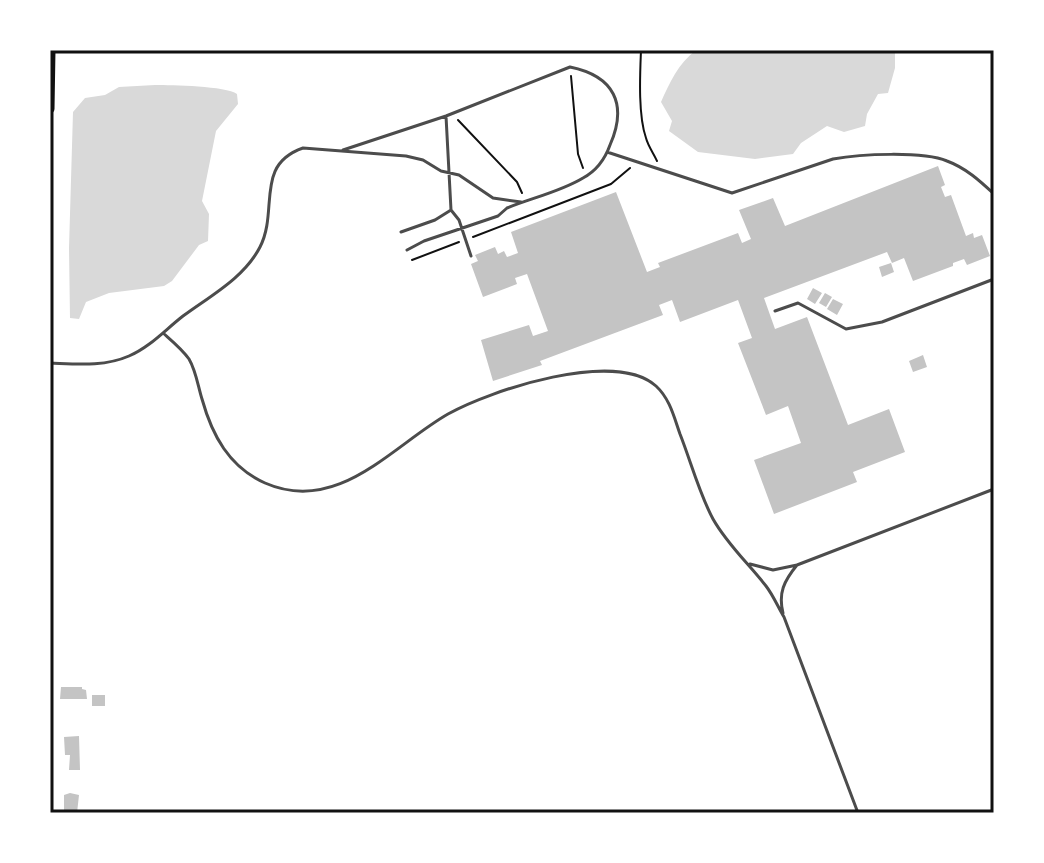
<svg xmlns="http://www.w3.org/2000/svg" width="1044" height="863" font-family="Montserrat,sans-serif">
<rect width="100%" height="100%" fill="#fff"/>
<path fill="#d9d9d9" d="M 696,50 L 895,50 L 895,68 L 888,93 L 878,94 L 867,114 L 865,126 L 844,132 L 827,126 L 801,143 L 793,154 L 755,159 L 698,152 L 669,131 L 672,121 L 661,102 C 670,82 678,64 696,50 Z
M 155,85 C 172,85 226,86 237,94 L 238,104 L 216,131 L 202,201 L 209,214 L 208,241 L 199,245 L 172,281 L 164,286 L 109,293 L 86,302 L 79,319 L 70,318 L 69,248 L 73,112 L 85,98 L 105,95 L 119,87 Z"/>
<path fill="#c4c4c4" d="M 938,166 L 945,185 L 941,187 L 945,197 L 951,195 L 966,236 L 973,233 L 974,238 L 982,235 L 990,256 L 967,265 L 964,259 L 953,263 L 953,266 L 913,281 L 904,258 L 892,263 L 887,252 L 764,298 L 775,329 L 807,317 L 848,425 L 889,409 L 905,452 L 853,472 L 857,482 L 774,514 L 754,460 L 801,443 L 788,406 L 766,415 L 738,343 L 752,338 L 738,300 L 680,322 L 672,300 L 659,305 L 663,315 L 540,361 L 542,365 L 493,381 L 481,340 L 529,325 L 533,336 L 548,331 L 527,274 L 515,278 L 517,284 L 483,297 L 471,264 L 478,261 L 475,255 L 495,247 L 498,254 L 504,251 L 507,257 L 518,253 L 511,232 L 616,192 L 647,272 L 660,267 L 658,263 L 738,233 L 742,243 L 751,239 L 739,210 L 773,198 L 785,226 Z
M 891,263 L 894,272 L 882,277 L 879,267 Z
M 813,288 L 822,293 L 815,304 L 807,299 Z
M 825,293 L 832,297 L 826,307 L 819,303 Z
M 833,299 L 843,304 L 837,315 L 827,309 Z
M 923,355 L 927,367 L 913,372 L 909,361 Z
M 61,687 L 82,687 L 82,689 L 86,690 L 87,699 L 60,699 Z
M 92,695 L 105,695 L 105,706 L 92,706 Z
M 79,736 L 80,770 L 69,770 L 70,755 L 65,755 L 64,737 Z
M 70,793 L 79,795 L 77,813 L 64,813 L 64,795 Z"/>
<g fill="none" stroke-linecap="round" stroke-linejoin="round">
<path stroke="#111" stroke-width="2" d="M 641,50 C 640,75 638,115 646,138 C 648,146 654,154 657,161
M 571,76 L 578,154 L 583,168
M 458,120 L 517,182 L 522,193
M 473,237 L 611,184 L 630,168
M 412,260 L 459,242"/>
<path stroke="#4c4c4c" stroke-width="3" d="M 343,150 L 446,116 L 570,67 C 614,76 628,104 610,145 C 605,159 596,171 583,178 C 560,192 531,198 507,208 L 498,216 L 424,241 L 407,250
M 607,152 L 732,193 L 833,159 C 860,154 923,151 947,161 C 966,168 980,181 994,194
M 451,210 L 459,220 L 471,256
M 401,232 L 435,220 L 451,210 L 446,116
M 775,311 L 798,303 L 846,329 L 882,322 L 994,279
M 163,333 C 172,341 182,349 189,359 C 196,371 198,386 202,399 C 212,435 229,467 265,483 C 338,515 392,446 448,414 C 491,390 615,349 656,386 C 670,399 674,417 680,434 C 691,462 699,493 713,519 C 727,544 748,563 766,586 C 773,595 778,607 784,617 L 858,813
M 50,363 C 76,364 104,367 129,356 C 150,347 165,330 183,316 C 210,296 244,278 260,247 C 279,210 254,165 303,148 L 406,156 L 423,160 L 441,171 L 459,175 L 493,198 L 521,202
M 750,564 L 773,570 L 797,565
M 783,613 C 778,593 784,581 797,565 L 994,489"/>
<path stroke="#111" stroke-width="9" d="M 50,109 L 51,50"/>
</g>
<rect width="1044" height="863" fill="none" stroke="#ffffff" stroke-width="104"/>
<rect x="52" y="52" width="940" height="759" fill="none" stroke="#111" stroke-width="3"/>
</svg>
